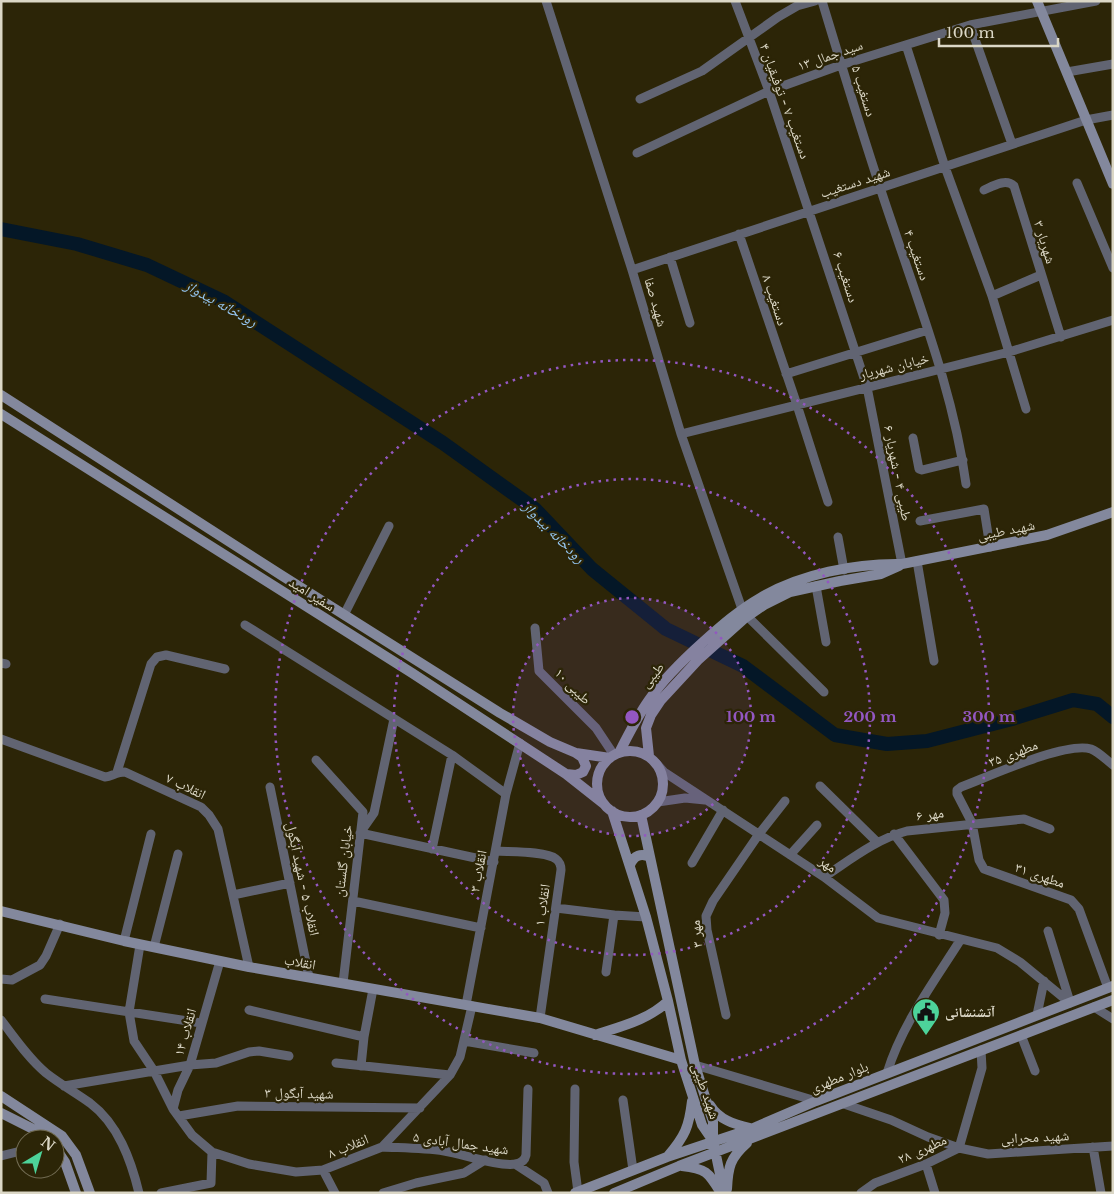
<svg xmlns="http://www.w3.org/2000/svg" width="1114" height="1194" font-family="'Libre Baskerville','Noto Naskh Arabic',serif">
<rect width="100%" height="100%" fill="#2c2507"/>
<g fill="none" stroke-linecap="round" stroke-linejoin="round">
<path stroke="#041727" stroke-width="14" d="M 1,229 L 77,244 L 147,265 L 223,301 L 443,443 L 535,509 L 592,569 L 666,629 L 743,666 L 835,735 L 887,744 L 927,741 L 1012,719 L 1073,700 L 1097,704 L 1113,717"/>
<path stroke="#616472" stroke-width="9" d="M 546,1 L 632,270 L 681,434 L 742,609
M 735,1 L 769,91 L 867,387 L 902,564
M 822,1 C 845,77 868,154 894,229 C 922,313 954,396 966,484
M 970,25 L 1012,144
M 906,45 L 945,167 L 992,296 L 1026,409
M 1067,72 L 1113,64
M 640,99 L 702,71 L 778,17 L 797,6 L 815,1
M 637,153 L 769,91 L 841,65 L 970,25 L 1096,1
M 1077,183 L 1113,268
M 984,190 C 993,186 1006,178 1014,186 L 1061,337
M 739,234 L 797,405 L 828,502
M 670,257 L 690,323
M 632,270 L 1086,120 L 1113,115
M 992,296 L 1041,275
M 786,374 L 928,330
M 681,434 L 1009,352 L 1113,320
M 913,438 L 919,469 L 922,470 L 963,460
M 920,521 L 984,509 L 990,547
M 838,537 L 844,570
M 917,561 L 934,661
M 816,586 L 826,642
M 344,615 L 389,526
M 747,616 L 824,692
M 245,625 L 452,755 L 506,794
M 535,628 L 539,671 L 596,728 L 614,755
M 1,663 L 6,664
M 394,719 L 374,813 L 360,833 L 494,862
M 1,739 L 105,777 C 112,776 117,772 125,772 L 201,807 L 209,815 L 218,829 L 249,967
M 316,760 L 363,812 L 343,983
M 656,763 L 664,772 L 824,877 L 878,918 L 997,948 L 1020,962 L 1070,1003
M 117,772 L 151,664 L 157,657 L 166,655 L 225,669
M 820,786 L 877,842
M 270,787 L 309,977
M 658,802 L 685,798 L 705,800
M 894,834 L 944,900 L 945,913 L 939,935
M 432,849 L 452,755
M 496,851 C 510,852 546,851 556,859 C 560,862 561,865 561,870 L 540,1018
M 790,855 L 817,825
M 692,863 L 723,810
M 824,877 C 850,860 876,839 907,831 L 1024,819 L 1050,829
M 233,895 L 290,883
M 353,901 L 481,928
M 556,908 L 614,915 L 646,917
M 1048,931 L 1070,1002
M 124,941 L 151,834
M 140,945 L 129,1012 L 134,1041 L 154,1071 L 173,1109 L 192,1135 L 212,1152 L 249,1164 L 296,1172 L 323,1170 L 382,1147 L 450,1075 L 460,1057 L 472,1006
M 154,947 L 178,854
M 606,972 L 614,915
M 1,979 L 12,980 L 40,965 L 46,956 L 60,924
M 1108,988 L 1079,909 L 1071,900 L 984,869 L 979,860 L 972,823 L 957,794 L 957,790 L 961,787 C 988,777 1066,741 1091,749 C 1099,752 1106,760 1113,765
M 45,999 L 201,1023
M 466,1005 L 506,794 L 520,743
M 1094,1007 L 1113,1019
M 249,1010 L 364,1037
M 726,1015 L 707,930 L 706,916 L 713,901 L 759,834 L 785,801
M 1037,1015 L 1044,981
M 1,1020 C 15,1038 28,1058 46,1073 C 60,1084 76,1093 90,1103 C 118,1124 131,1160 139,1193
M 1021,1035 L 1035,1071
M 464,1041 L 534,1053
M 336,1063 L 450,1075
M 695,1065 L 816,1101
M 361,1066 L 364,1037 L 373,989
M 887,1073 C 902,1024 934,982 961,939
M 64,1086 L 190,1065 L 216,1063 L 249,1052 L 259,1051 L 289,1056
M 575,1089 L 574,1162 L 578,1192
M 623,1100 L 633,1170
M 844,1104 L 891,1120 L 928,1137 L 959,1148 L 988,1154 L 1113,1146
M 173,1109 L 178,1090 L 190,1065 L 220,961
M 179,1116 L 238,1106 L 420,1108
M 382,1147 C 403,1148 424,1148 444,1151 C 463,1154 498,1167 516,1164 C 521,1163 525,1160 526,1155 L 528,1089
M 1093,1147 L 1101,1193
M 1,1156 L 25,1150
M 515,1164 L 544,1183 L 548,1193
M 926,1164 L 935,1193
M 323,1170 L 335,1193
M 161,1193 L 211,1183 L 212,1152
M 383,1193 L 416,1183 L 464,1173 L 485,1160
M 861,1193 L 875,1183 L 926,1164 L 959,1148 L 982,1068 L 981,1050"/>
<path stroke="#83889d" stroke-width="10" d="M 1037,1 L 1113,184
M 1,395 L 281,575 L 500,713 L 550,742 L 576,753 L 610,758
M 1,414 L 412,673 L 566,774 L 604,804
M597 784a33 33 0 1 1 66 0a33 33 0 1 1-66 0Z
M 619,753 C 628,735 637,717 649,700 C 664,678 683,660 703,642 C 721,626 739,610 760,598 C 800,574 856,563 902,564 L 1047,535 L 1113,512
M 649,756 L 646,728 L 651,715 L 661,700 L 698,660 L 745,618 L 764,605 L 790,592 L 840,581 L 881,574 L 899,566
M 566,774 L 576,775 L 583,772 L 586,766 L 582,757 L 576,753
M 612,811 L 646,917 L 668,1001 L 681,1060 L 702,1125 L 713,1141
M 641,815 L 695,1065 L 713,1122 L 713,1141 L 724,1193
M 630,865 C 634,855 641,853 650,857
M 1,911 L 124,941 L 249,967 L 540,1018 L 681,1060
M 595,1035 C 622,1026 648,1020 668,1001
M 1,1096 L 62,1136 L 76,1155 L 90,1193
M 710,1105 C 719,1120 734,1124 750,1128
M 1,1113 L 39,1132 L 47,1139
M 55,1147 L 65,1162 L 76,1193
M 668,1156 C 685,1136 689,1127 692,1101
M 682,1166 C 707,1169 708,1172 721,1193
M 727,1189 C 728,1167 730,1158 747,1143
M 575,1193 L 667,1157 L 751,1129 L 816,1101 L 1113,986
M 614,1193 L 679,1166 L 1113,1000"/>
</g>
<circle cx="632" cy="717" r="119" fill="#9357c1" fill-opacity=".12"/>
<g fill="none" stroke="#9357c1" stroke-width="2.5" stroke-dasharray="2.5 5">
<circle cx="632" cy="717" r="119"/>
<circle cx="632" cy="717" r="238"/>
<circle cx="632" cy="717" r="357"/>
</g>
<defs>
<g id="civic-pin" transform="scale(1.4375)"><path d="M0 17L-7.5 6A9.5 9.5 0 1 1 7.5 6Z" fill="#4dd39a" stroke="#2c2507"/><path d="M-.6-6.5H3V-4.5H.6V-3L4-1V1h2V6H-6V1h2V-1L-.6-3ZM-1.2 2.5V6h2.4V2.5Z" fill="#111"/></g>
</defs>
<g fill-rule="evenodd">
<use href="#civic-pin" x="926" y="1012"/>
</g>
<g text-anchor="middle" dominant-baseline="central" stroke-width="4.5" stroke-linejoin="round" paint-order="stroke">
<g font-size="14" fill="#dbd7c6" stroke="#2c2507">
<text transform="translate(830 55) rotate(-19)">سید جمال ۱۳</text>
<text transform="translate(864 91) rotate(73)">دستغیب ۵</text>
<text transform="translate(785 101) rotate(70)">دستغیب ۷ - توفیقیان ۴</text>
<text transform="translate(855 182) rotate(-18)">شهید دستغیب</text>
<text transform="translate(1045 242) rotate(73)">شهریار ۳</text>
<text transform="translate(917 255) rotate(71)">دستغیب ۴</text>
<text transform="translate(846 277) rotate(72)">دستغیب ۶</text>
<text transform="translate(775 300) rotate(72)">دستغیب ۸</text>
<text transform="translate(656 302) rotate(74)">شهید صفا</text>
<text transform="translate(894 366) rotate(-14)">خیابان شهریار</text>
<text transform="translate(898 473) rotate(79)">طیبی ۴ - شهریار ۶</text>
<text transform="translate(1006 530) rotate(-11)">شهید طیبی</text>
<text transform="translate(312 594) rotate(32)">سفیر امید</text>
<text transform="translate(652 675) rotate(-50)">طیبی</text>
<text transform="translate(573 686) rotate(45)">طیبی ۱۰</text>
<text transform="translate(1013 753) rotate(-21)">مطهری ۳۵</text>
<text transform="translate(186 786) rotate(26)">انقلاب ۷</text>
<text transform="translate(930 814) rotate(-7)">مهر ۶</text>
<text transform="translate(343 861) rotate(-83)">خیابان گلستان</text>
<text transform="translate(828 864) rotate(35)">مهر</text>
<text transform="translate(478 871) rotate(-79)">انقلاب ۳</text>
<text transform="translate(1040 875) rotate(19)">مطهری ۳۱</text>
<text transform="translate(303 879) rotate(78)">انقلاب ۵ - شهید آبگول</text>
<text transform="translate(542 905) rotate(-82)">انقلاب ۱</text>
<text transform="translate(696 934) rotate(-96)">مهر ۳</text>
<text transform="translate(300 962) rotate(10)">انقلاب</text>
<text transform="translate(185 1032) rotate(-74)">انقلاب ۱۴</text>
<text transform="translate(839 1077) rotate(-22)">بلوار مطهری</text>
<text transform="translate(706 1091) rotate(71)">شهید طیبی</text>
<text transform="translate(299 1093) rotate(1)">شهید آبگول ۳</text>
<text transform="translate(1035 1137) rotate(-3)">شهید محرابی</text>
<text transform="translate(461 1143) rotate(8)">شهید جمال آبادی ۵</text>
<text transform="translate(348 1146) rotate(-22)">انقلاب ۸</text>
<text transform="translate(922 1149) rotate(-24)">مطهری ۲۸</text>
</g>
<g font-size="14" font-weight="bold" fill="#dbd7c6" stroke="#2c2507" text-anchor="start">
<text x="945" y="1012">آتشنشانی</text>
</g>
<g font-size="15" font-style="italic" fill="#96c7f2" stroke="#2c2507">
<text transform="translate(221 303) rotate(29)">رودخانه بیدواز</text>
<text transform="translate(554 532) rotate(45)">رودخانه بیدواز</text>
</g>
</g>
<circle cx="632" cy="717" r="8" fill="#9357c1" stroke="#2c2507" stroke-width="2.5"/>
<g font-size="15" text-anchor="middle" font-weight="bold" fill="#9357c1" stroke="#2c2507" stroke-width="4.5" stroke-linejoin="round" paint-order="stroke">
<text x="751" y="722">100 m</text>
<text x="870" y="722">200 m</text>
<text x="989" y="722">300 m</text>
</g>
<rect width="1114" height="1194" fill="none" stroke="#dbd7c6" stroke-width="5"/>
<g transform="translate(40 1154) rotate(38)"><circle r="24" fill="#2c2507" stroke="#726c53"/>
<path d="M0-4L9 19L0 12L-9 19Z" fill="#4dd39a"/>
<text y="-8" font-size="14" font-weight="bold" text-anchor="middle" fill="#dbd7c6">N</text>
</g>
<path d="M939 38v8h119v-8" fill="none" stroke="#dbd7c6" stroke-width="2.5"/>
<text x="946" y="38" font-size="15" fill="#dbd7c6" stroke="#2c2507" stroke-width="4" paint-order="stroke">100 m</text>
</svg>
